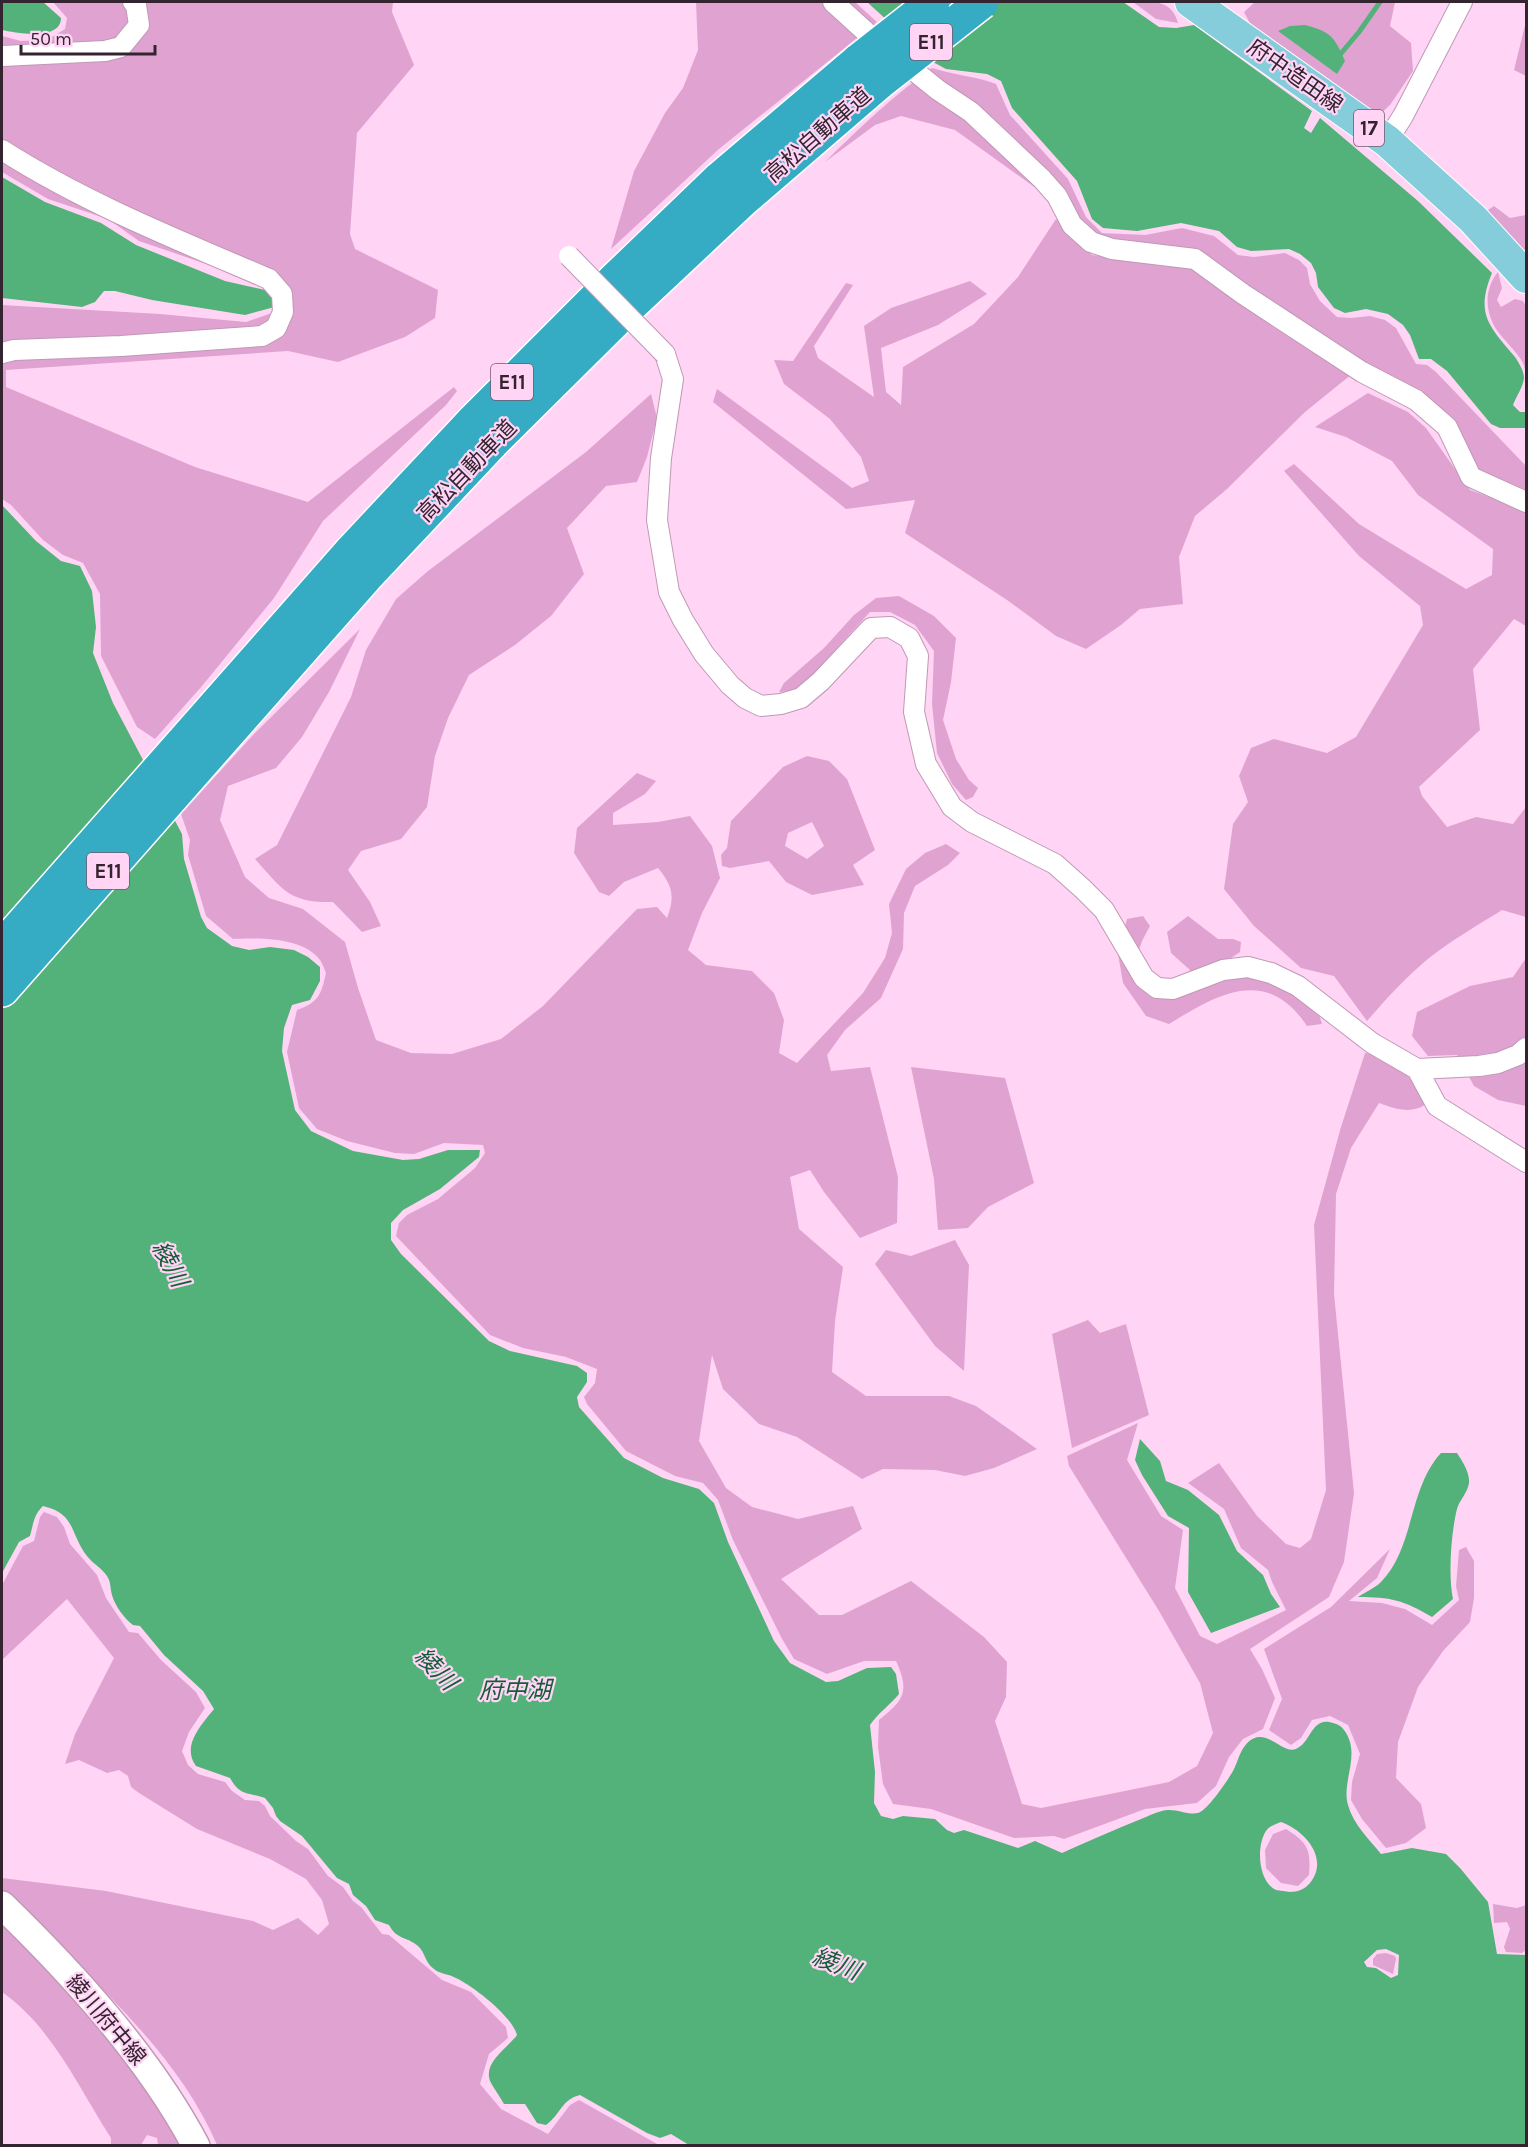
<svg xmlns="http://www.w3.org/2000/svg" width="1528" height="2147" font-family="Karla,'Noto Sans JP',sans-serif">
<rect width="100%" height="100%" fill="#ffd4f4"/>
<path fill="#e0a3d1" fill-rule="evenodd" d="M 53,2 L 393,2 L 392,12 L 414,65 L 357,133 L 350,234 L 355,249 L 438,290 L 435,318 L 405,337 L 338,362 L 288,351 L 6,370 L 6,387 L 195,467 L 308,502 L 454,387 L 457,391 L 446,405 L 323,521 L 274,598 L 202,686 L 155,739 L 137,727 L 101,656 L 100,594 L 83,563 L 63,555 L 43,540 L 11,505 L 2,499 L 2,305 L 160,314 L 246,322 L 289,307 L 265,284 L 139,241 L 108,219 L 48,199 L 2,172 L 2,36 L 21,41 L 47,40 L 65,29 L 67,18 Z
M 696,2 L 855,2 L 877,22 L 719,149 L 611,249 L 634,171 L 665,113 L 683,88 L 698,50 Z
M 1133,2 C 1152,1 1172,0 1178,23 L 1156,19 Z
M 1255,2 L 1395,2 L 1390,26 L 1411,43 L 1413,71 L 1390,105 L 1377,117 L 1257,37 L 1244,12 Z
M 1526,21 L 1526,76 L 1514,70 Z
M 932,68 C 953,75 975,76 996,84 L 1010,115 L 1068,179 L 1086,217 L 1102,233 L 1145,235 L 1182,228 L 1214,236 L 1238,255 L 1254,257 L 1285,253 L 1299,260 L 1307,268 L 1310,284 L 1320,301 L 1337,317 L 1351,318 L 1370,316 L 1385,320 L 1396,328 L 1416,364 L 1427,365 L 1436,372 L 1526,466 L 1526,492 L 1474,469 L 1453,421 L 1360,362 L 1196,252 L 1114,243 L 1094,236 L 1072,214 L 955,130 L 901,116 L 875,125 L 825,162 C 859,128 893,96 932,68 Z
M 1494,206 L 1510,218 L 1526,215 L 1526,258 L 1494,223 L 1488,210 Z
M 1056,219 L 1092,255 L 1191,265 L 1352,374 L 1305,412 L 1227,489 L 1195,516 L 1179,557 L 1183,604 L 1140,609 L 1121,625 L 1086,649 L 1056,636 L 1007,600 L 905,533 L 915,500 L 846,509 L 713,402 L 717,389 L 852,488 L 869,481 L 861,457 L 830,419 L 784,384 L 774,360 L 793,361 L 846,283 L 853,285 L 814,346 L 818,358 L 874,397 L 864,326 L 891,308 L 970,281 L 987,294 L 938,325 L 881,348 L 886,392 L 901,405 L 903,367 L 974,324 L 1018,277 Z
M 1498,272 L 1502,288 L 1497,300 L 1501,307 L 1515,299 L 1523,301 L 1526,306 L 1526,376 C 1525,372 1525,367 1523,363 C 1516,350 1504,341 1496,329 C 1485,311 1484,289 1498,272 Z
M 1368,393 L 1408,412 L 1426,428 L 1470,490 L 1526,510 L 1526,626 L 1514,619 L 1473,669 L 1480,730 L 1419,787 L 1422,796 L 1447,827 L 1476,817 L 1513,824 L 1526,807 L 1526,917 L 1502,910 C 1478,925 1452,940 1429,958 C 1406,977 1386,999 1367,1021 L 1334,976 L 1301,968 L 1254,926 L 1224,889 L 1233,824 L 1248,802 L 1239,776 L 1251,748 L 1274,739 L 1327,753 L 1356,737 L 1423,625 L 1420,606 L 1359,556 L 1284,471 L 1294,464 L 1359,524 L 1466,589 L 1492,575 L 1493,549 L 1418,495 L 1392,461 L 1346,437 L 1315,427 Z
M 651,394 L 657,418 L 647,457 L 637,482 L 606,486 L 567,528 L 584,574 L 551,616 L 515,645 L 469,675 L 448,718 L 435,756 L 427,807 L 401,839 L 361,851 L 348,870 L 370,902 L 381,926 L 362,932 L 333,902 C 289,903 283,890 255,859 L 277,845 L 351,697 L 366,650 L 396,599 L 428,571 L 586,452 Z
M 899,596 L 934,616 L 956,638 L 951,682 L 943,720 L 956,759 L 969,780 L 978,788 L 973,797 L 966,800 L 952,784 L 937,753 L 932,704 L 934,651 L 915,625 L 890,612 L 870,612 L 808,680 L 793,691 L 779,692 L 784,683 L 824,648 L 854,615 L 876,598 Z
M 360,629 L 329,692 L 302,737 L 276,768 L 228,786 L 220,820 L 245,877 L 269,898 L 303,909 L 345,942 L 358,988 L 376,1040 L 411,1053 L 452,1054 L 501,1039 L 543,1006 L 637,909 L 657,907 L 667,918 C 675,897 673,886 658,868 L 624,882 L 609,896 L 599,892 L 574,853 L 577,828 L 637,773 L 656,781 L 645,794 L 613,813 L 613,825 L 658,822 L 690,816 L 712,846 L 720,878 L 702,913 L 688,950 L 706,965 L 752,971 L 774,993 L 784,1020 L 779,1053 L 797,1063 L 863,993 L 885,958 L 892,933 L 889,904 L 906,869 L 925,853 L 946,844 L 960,853 L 948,865 L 915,886 L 904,913 L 903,949 L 881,998 L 845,1030 L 827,1055 L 831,1071 L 870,1067 L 898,1177 L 897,1223 L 860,1238 L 824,1192 L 810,1170 L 790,1177 L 799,1229 L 843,1267 L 835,1321 L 832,1372 L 866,1396 L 949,1396 L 976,1406 L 1037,1449 L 994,1468 L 965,1476 L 935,1470 L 883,1469 L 862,1479 L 797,1437 L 759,1424 L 723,1389 L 712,1355 L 699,1441 L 726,1488 L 752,1507 L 798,1519 L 853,1506 L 862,1529 L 781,1579 L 819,1615 L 842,1615 L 911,1581 L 984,1637 L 1007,1662 L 1006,1697 L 995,1721 L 1022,1804 L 1041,1808 L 1169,1782 L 1197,1766 L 1213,1733 L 1200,1683 L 1159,1611 L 1069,1466 L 1067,1456 L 1138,1423 L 1127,1460 L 1161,1516 L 1183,1530 L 1175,1588 L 1200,1636 L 1217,1644 L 1286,1610 L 1272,1582 L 1268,1570 L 1241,1548 L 1224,1509 L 1188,1483 L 1219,1463 L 1257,1516 L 1286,1544 L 1300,1548 L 1311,1539 L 1326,1490 L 1314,1225 L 1341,1127 L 1365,1053 C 1397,1054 1411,1080 1427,1103 C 1413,1115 1395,1109 1379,1103 L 1351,1148 L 1336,1194 L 1334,1294 L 1354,1493 L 1344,1562 L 1329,1597 L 1250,1649 L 1262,1669 L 1275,1698 L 1263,1729 L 1243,1739 L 1229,1757 L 1216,1786 L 1197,1803 L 1145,1809 L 1064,1839 L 1054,1836 L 1014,1838 L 931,1809 L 893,1804 L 883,1784 L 878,1747 L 879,1720 C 904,1700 910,1692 896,1661 L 864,1661 L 827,1674 L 794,1659 L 781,1637 L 733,1540 L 718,1500 L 703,1483 L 675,1476 L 626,1451 L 587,1404 L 584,1397 L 595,1383 L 597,1369 L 566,1357 L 523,1348 L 490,1335 L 396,1236 L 399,1223 L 407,1215 L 438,1199 L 475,1168 L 485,1153 L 483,1145 L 444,1143 L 414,1154 L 395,1153 L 347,1141 L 317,1129 L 299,1108 L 287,1052 L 297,1010 C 319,1002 321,995 326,973 C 324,968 322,963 320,960 C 303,937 258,938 233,939 L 206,916 L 188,855 L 190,840 L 181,814 L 254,734 Z
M 807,756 L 829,761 L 847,779 L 875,850 L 853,865 L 864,885 L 812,895 L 786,882 L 769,861 L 730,868 L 722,866 L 721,855 L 727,848 L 731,821 L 783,767 ZM 812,822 L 824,846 L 807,859 L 785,846 L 788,833 Z
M 1143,916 L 1150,926 L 1142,941 L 1131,974 L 1148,995 L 1181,995 L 1190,970 L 1171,953 L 1167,932 L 1188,916 L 1218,939 L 1233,939 L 1241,942 L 1240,952 L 1225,962 L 1225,980 L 1247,975 L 1278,985 L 1299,996 L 1318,1011 L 1322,1024 L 1307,1026 C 1266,965 1218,994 1169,1024 L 1146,1016 L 1123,983 L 1118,954 L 1127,919 Z
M 1526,958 L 1526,1106 L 1498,1100 L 1474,1086 L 1457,1055 L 1428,1056 L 1412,1036 L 1417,1012 L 1470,986 L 1513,977 Z
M 911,1067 L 1005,1078 L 1034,1183 L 988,1207 L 968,1228 L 938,1230 L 934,1179 Z
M 955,1240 L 969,1265 L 964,1371 L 935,1346 L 875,1264 L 886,1250 L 911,1256 Z
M 1088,1320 L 1100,1333 L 1126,1324 L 1149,1415 L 1072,1448 L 1052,1334 Z
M 44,1512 L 57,1517 L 64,1527 L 70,1544 L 97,1575 L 106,1598 L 129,1632 L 138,1633 L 161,1660 L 196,1692 L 205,1708 L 189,1732 L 182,1751 L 188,1765 L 198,1774 L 225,1782 L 232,1791 L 245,1800 L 259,1801 L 265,1806 L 270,1816 L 296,1841 L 308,1849 L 328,1876 L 343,1887 L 353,1901 L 361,1907 L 382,1934 L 389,1935 L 442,1980 L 471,1992 L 506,2027 L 508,2038 L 489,2054 L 480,2084 L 501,2109 L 548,2134 L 570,2105 L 579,2100 L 659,2145 L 217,2145 C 186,2072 127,2013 71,1958 C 48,1936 26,1913 2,1892 L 2,1878 L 106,1891 L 253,1921 L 273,1930 L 298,1918 L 318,1935 L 329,1924 L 322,1900 L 306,1879 L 270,1859 L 197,1829 L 139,1793 L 131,1787 L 128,1776 L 119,1770 L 107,1773 L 79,1760 L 65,1764 L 75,1734 L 114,1658 L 67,1599 L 2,1660 L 2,1585 L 23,1546 L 34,1541 L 40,1517 Z
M 1466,1547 L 1474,1561 L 1474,1598 L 1470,1622 L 1443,1651 L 1418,1687 L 1398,1742 L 1396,1778 L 1421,1804 L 1426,1828 L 1406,1843 L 1386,1848 L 1362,1819 L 1351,1800 L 1352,1782 L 1360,1754 L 1348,1725 L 1330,1716 L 1312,1720 L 1301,1738 L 1291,1745 L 1269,1730 L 1282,1699 L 1264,1649 L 1331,1607 L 1390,1549 L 1377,1578 L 1349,1601 L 1382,1603 L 1405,1609 L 1432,1625 L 1459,1600 L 1456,1586 L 1459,1550 Z
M 1286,1829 C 1308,1843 1311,1849 1309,1875 L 1298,1886 L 1281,1883 L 1266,1868 L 1265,1850 L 1273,1834 Z
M 1493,1904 L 1517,1908 L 1526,1905 L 1526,1935 L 1525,1937 L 1526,1950 L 1522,1953 L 1506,1952 L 1504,1947 L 1510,1929 L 1507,1922 L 1494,1923 Z
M 2,1923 L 84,2010 L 135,2069 L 183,2145 L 158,2145 L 157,2138 L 147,2135 L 141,2145 L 111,2145 L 111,2138 C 78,2087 52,2027 2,1992 Z
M 1386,1953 L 1395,1956 L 1396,1959 L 1393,1974 L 1373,1965 L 1373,1959 L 1377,1954 Z"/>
<path fill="#52b27a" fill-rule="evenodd" d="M 2,2 L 43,2 L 61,18 C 61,41 16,33 2,30 Z
M 867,2 L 1123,2 L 1159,27 L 1176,28 L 1194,25 L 1312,111 L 1304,128 L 1311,133 L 1320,118 L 1418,201 L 1492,273 C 1475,314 1489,326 1515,357 C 1519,363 1524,371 1524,378 C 1523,387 1516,397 1513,405 L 1520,412 L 1526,412 L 1526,428 L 1500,428 L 1491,424 L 1447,371 L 1431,359 L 1419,359 L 1410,335 L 1403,325 L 1388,314 L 1366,309 L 1345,313 L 1334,308 L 1318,287 L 1316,273 L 1311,263 L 1300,254 L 1289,249 L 1251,251 L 1237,247 L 1219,231 L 1181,223 L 1137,231 L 1103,228 L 1092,219 L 1077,181 L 1012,108 L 1001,81 L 987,74 L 946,69 L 933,62 Z
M 1305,25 C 1331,32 1334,36 1345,61 L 1337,74 L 1278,31 L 1290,26 Z
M 2,177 L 45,202 L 101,223 L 136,245 L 225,281 L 274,292 L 282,305 L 245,315 L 152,300 L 115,291 L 104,291 L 95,302 L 82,307 L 2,298 Z
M 2,505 L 36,541 L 61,561 L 80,566 L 92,591 L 96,627 L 93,653 L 113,703 L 182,834 L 184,859 L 201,917 L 207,928 L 232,946 L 249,950 L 270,947 L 294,950 L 308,957 L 320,967 L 320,981 L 310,1000 L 292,1005 L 284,1028 L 282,1051 L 295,1110 L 311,1131 L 353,1151 L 403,1160 L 419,1159 L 448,1150 L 480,1150 L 479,1157 L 474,1161 L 440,1189 L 403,1210 L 391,1223 L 391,1240 L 401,1254 L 489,1341 L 510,1351 L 577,1366 L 587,1373 L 587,1382 L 577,1397 L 579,1407 L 624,1458 L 663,1478 L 699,1489 L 714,1503 L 728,1542 L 774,1641 L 790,1663 L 826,1682 L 838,1681 L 867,1668 L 891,1667 L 896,1674 L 899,1694 C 890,1705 878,1713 870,1725 L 875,1772 L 874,1803 L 881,1816 L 893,1819 L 903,1816 L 935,1819 L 947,1830 L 954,1833 L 964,1830 L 1018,1848 L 1035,1841 L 1062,1853 C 1088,1841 1114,1830 1141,1819 C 1149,1816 1158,1811 1167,1810 C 1177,1809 1188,1815 1198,1813 C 1207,1811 1228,1780 1233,1771 C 1237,1764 1239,1754 1244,1747 C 1263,1721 1281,1755 1296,1749 C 1312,1742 1311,1716 1333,1723 C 1338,1724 1341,1726 1344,1730 C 1362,1754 1341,1781 1348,1805 C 1353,1824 1369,1839 1381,1854 L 1412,1848 L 1446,1854 L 1460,1868 L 1488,1902 L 1497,1954 L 1526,1955 L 1526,2145 L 689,2145 L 671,2134 L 660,2138 L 647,2133 L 580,2095 C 562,2099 560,2115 546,2125 L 537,2123 L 525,2104 L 504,2104 C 500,2097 495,2090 491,2083 C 481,2063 508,2048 517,2035 C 512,2016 473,1986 456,1978 C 449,1974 440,1974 434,1969 C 425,1963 425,1952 418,1946 C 406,1936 397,1940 389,1925 L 375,1920 L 366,1906 L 353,1895 L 349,1884 L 337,1878 L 302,1836 L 280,1821 L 276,1816 L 273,1808 L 265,1798 C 247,1792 240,1796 230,1778 L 196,1766 C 181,1746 202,1724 214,1709 L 203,1691 L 164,1655 L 140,1626 L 133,1625 C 124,1618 115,1606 112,1595 C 110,1588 111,1582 107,1576 C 102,1568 93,1564 87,1556 C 69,1532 76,1514 43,1506 C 34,1514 33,1525 30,1536 L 19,1542 L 2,1573 ZM 1281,1822 C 1304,1830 1330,1858 1310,1883 C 1305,1889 1298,1892 1290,1892 C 1286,1891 1280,1891 1276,1890 C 1258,1882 1256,1846 1266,1831 C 1269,1826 1276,1824 1281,1822 ZM 1386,1949 L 1399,1955 L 1398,1975 L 1391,1978 L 1376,1968 L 1367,1967 L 1364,1962 L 1377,1950 Z
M 1140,1439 L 1160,1461 L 1166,1481 L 1188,1490 L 1219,1515 L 1237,1551 L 1263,1575 L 1271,1594 L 1280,1607 L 1211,1633 L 1188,1592 L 1189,1528 L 1168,1516 L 1142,1475 L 1135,1460 Z
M 1441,1453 L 1457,1453 C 1462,1461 1470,1472 1469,1483 C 1468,1492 1459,1501 1457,1509 C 1451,1533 1448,1576 1453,1599 L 1432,1617 C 1403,1600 1391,1597 1358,1597 C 1365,1592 1375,1588 1381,1582 C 1415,1547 1408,1489 1441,1453 Z"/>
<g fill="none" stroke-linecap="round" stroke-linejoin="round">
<path stroke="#52b27a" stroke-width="5" d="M 1338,57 L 1359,32 L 1380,2"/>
<g stroke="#c098b6" stroke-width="22">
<path id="street" d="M 833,2 L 866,32 L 938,90 L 971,112 L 1042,179 L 1057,196 L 1072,225 L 1091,242 L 1112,249 L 1195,259 L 1243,294 L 1362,372 L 1416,400 L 1447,427 L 1471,477 L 1526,502
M 2,56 L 105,51 L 121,47 L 139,25 L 136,5 L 133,2
M 1387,141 L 1403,116 L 1462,2
M 2,150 C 85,203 178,240 269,279 L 282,294 L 283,312 L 276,328 L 262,336 L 121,346 L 14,350 L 2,353
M 665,354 L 673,379 L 661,458 L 657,520 L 669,592 L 683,620 L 704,654 L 730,685 L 745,698 L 761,706 L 781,704 L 801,698 L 821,681 L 871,628 L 890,627 L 909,638 L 918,656 L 914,712 L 926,764 L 952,807 L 972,822 L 1055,864 L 1083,889 L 1104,910 L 1144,978 L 1157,988 L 1173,989 L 1223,970 L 1248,967 L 1271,973 L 1298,986 L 1372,1043 L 1417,1069 L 1479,1066 L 1498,1063 L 1518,1055 L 1526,1048
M 1417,1069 L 1437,1106 L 1526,1162"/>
</g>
<g stroke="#c098b6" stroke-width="30">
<path id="secondary" d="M 2,1905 C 73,1974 149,2057 196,2146"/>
</g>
<g stroke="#fff" stroke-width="34">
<path id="primary" d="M 1191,2 L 1387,141 L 1473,219 L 1526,277"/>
</g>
<g stroke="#fff" stroke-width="36">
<path id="highway" d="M 2,947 L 352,550 L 472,422 L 615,279 L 720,178 L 859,60
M 2,990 L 366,577 L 494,441 L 630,306 L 743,200 L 880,82"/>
</g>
<use href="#street" stroke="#fff" stroke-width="20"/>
<use href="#secondary" stroke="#fff" stroke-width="27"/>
<use href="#primary" stroke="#86cddc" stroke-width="32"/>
<use href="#highway" stroke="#35abc4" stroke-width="33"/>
<g stroke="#c098b6" stroke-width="22" stroke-linecap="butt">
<path id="street-bridge" d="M 569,256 L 665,354"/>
</g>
<g stroke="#fff" stroke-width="36" stroke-linecap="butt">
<path id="highway-bridge" d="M 859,60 L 933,2
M 880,82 L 982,2"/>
</g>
<use href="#street-bridge" stroke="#fff" stroke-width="20"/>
<use href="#highway-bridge" stroke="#35abc4" stroke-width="33"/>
</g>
<g text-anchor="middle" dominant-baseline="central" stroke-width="4.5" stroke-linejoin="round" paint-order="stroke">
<g fill="#ffd4f4" stroke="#71596b" stroke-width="1.5">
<rect x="910" y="24" width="42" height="36" rx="4.5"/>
<rect x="1354" y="110" width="30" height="36" rx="4.5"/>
<rect x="491" y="364" width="42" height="36" rx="4.5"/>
<rect x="87" y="853" width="42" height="36" rx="4.5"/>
</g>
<g font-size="21" font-weight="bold" fill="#342430">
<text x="931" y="42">E11</text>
<text x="1369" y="128">17</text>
<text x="512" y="382">E11</text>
<text x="108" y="871">E11</text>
</g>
<g font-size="22" fill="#342430" stroke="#ffd4f4">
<text transform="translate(1295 76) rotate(35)">府中造田線</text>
<text transform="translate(818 135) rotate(-41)">高松自動車道</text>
<text transform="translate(467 471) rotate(-46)">高松自動車道</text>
<text transform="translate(106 2020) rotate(50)">綾川府中線</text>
</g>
<g font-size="24" font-style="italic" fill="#155c37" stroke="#ffd4f4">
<text transform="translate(170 1264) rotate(62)">綾川</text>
<text transform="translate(436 1669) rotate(46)">綾川</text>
<text x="515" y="1690">府中湖</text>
<text transform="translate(836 1964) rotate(21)">綾川</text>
</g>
</g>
<rect width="1528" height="2147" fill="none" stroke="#342430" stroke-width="6"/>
<path d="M21 45v9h134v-9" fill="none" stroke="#342430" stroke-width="3"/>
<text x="30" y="45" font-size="18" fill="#342430" stroke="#ffd4f4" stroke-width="4.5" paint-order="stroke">50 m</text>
</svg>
